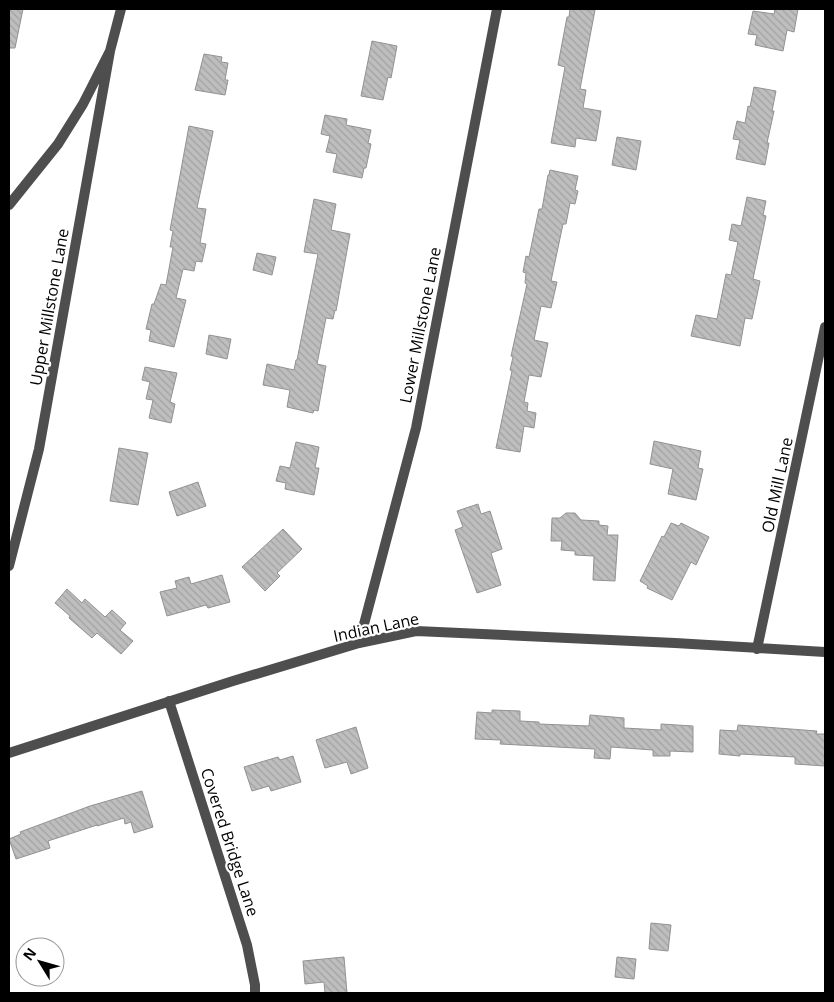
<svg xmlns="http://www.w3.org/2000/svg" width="834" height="1002" font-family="'Open Sans',sans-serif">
<defs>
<pattern id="building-back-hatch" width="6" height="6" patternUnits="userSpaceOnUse" patternTransform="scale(1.25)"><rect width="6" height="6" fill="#bebebe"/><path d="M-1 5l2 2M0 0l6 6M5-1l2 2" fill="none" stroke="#a2a2a2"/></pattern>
</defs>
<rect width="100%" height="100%" fill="#fff"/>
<path fill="url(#building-back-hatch)" stroke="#929292" d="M 9,9 L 23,9 L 15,48 L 9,48 Z
M 570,9 L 595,10 L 580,89 L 586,90 L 583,108 L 601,111 L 596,141 L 576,138 L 575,147 L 551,143 L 565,67 L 558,65 L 567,17 L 569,17 Z
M 775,9 L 798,9 L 794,32 L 787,30 L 783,51 L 755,45 L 757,35 L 748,34 L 753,11 L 774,14 Z
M 372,41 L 397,46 L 391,78 L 388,77 L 383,100 L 361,96 Z
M 204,54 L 222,57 L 221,62 L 228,63 L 225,80 L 228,80 L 225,95 L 195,90 Z
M 754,87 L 776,91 L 772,111 L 774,111 L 767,143 L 769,143 L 765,165 L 736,159 L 740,140 L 733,139 L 737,121 L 745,123 L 748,106 L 750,107 Z
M 325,115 L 347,119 L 346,125 L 371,130 L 368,143 L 371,144 L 366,168 L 364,168 L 362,178 L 333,172 L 337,154 L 326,152 L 330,136 L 321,134 Z
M 189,126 L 213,131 L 213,132 L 197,208 L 206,209 L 200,243 L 206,244 L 202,262 L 196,261 L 194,271 L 183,269 L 176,298 L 186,300 L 174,347 L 149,341 L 151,330 L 146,329 L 152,304 L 154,304 L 161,284 L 166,285 L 173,247 L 170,247 L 173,231 L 170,230 Z
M 617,137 L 641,141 L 636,170 L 612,165 Z
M 550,170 L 578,176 L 575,190 L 578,191 L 575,204 L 570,203 L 566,224 L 563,224 L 551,281 L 557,282 L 551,308 L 541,306 L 534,340 L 548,343 L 541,377 L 529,375 L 524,402 L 528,403 L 527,411 L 536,413 L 534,428 L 524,426 L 520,452 L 496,448 L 512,371 L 510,370 L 513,357 L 511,356 L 527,284 L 525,283 L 526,273 L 523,272 L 526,256 L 529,257 L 539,209 L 542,209 L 548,175 L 549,175 Z
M 747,197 L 766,201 L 763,215 L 766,216 L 753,279 L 760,281 L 752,319 L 745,318 L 740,346 L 691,336 L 696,315 L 717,319 L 726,274 L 731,275 L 738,242 L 729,240 L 732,224 L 741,226 Z
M 314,199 L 336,204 L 331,230 L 350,234 L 336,311 L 335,310 L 333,319 L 326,318 L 317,364 L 326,366 L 318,411 L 314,410 L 313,413 L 287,407 L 290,390 L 263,385 L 267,364 L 294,370 L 296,360 L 297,360 L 318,254 L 304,252 Z
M 257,253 L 276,257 L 272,275 L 253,270 Z
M 209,335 L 231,339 L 227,359 L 206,354 Z
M 145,367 L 177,373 L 170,402 L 175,404 L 171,423 L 149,418 L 153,400 L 146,399 L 150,382 L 142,380 Z
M 654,441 L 701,451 L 698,468 L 703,469 L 696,500 L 668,494 L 673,469 L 650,464 Z
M 296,442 L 319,447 L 315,468 L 319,468 L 314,495 L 285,489 L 286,483 L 276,481 L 280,466 L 290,468 Z
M 119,448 L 148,453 L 138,505 L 110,501 Z
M 198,482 L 206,506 L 177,516 L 169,492 Z
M 478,504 L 481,514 L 490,511 L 502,549 L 491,553 L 501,585 L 477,593 L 455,530 L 463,527 L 457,511 Z
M 566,513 L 575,513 L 581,520 L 599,521 L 599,525 L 608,526 L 607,535 L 618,535 L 615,581 L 593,580 L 594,556 L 575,555 L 575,551 L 561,550 L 562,541 L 551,541 L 552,518 L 560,518 Z
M 671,523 L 679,526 L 681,523 L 709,537 L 696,565 L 691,562 L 672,600 L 647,588 L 648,586 L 640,581 L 662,536 L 664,537 Z
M 283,529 L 302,549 L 277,573 L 280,576 L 265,591 L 242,567 Z
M 222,575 L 230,602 L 208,608 L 206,605 L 167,616 L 160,592 L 177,588 L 175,581 L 189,577 L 191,584 Z
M 67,589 L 82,603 L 85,599 L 105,617 L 112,610 L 126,623 L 120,630 L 133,641 L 121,654 L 97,633 L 92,638 L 69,618 L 70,616 L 55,603 Z
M 492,710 L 520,711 L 520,721 L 539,722 L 539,724 L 589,726 L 590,715 L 624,718 L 624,728 L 661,730 L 661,724 L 693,726 L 693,752 L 670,751 L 670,756 L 653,756 L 653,750 L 611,747 L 610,759 L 594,758 L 595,749 L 500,744 L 501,740 L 475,739 L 477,712 L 492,713 Z
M 738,725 L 817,731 L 816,734 L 825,734 L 825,766 L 795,764 L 795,757 L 740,754 L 740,756 L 719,754 L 720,730 L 737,731 Z
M 356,727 L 368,768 L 351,774 L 347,762 L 325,768 L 316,740 Z
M 293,756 L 301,782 L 271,791 L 269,786 L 252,791 L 244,767 L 278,757 L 280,760 Z
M 142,791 L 153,827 L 134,833 L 131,822 L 125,824 L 124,818 L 97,826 L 97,825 L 48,841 L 50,848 L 16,859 L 9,839 L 21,834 L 20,832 L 90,806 Z
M 651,923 L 671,925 L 668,951 L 649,949 Z
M 344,957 L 347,993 L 325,993 L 324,982 L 305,984 L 303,961 Z
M 617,957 L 636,959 L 634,979 L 615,977 Z"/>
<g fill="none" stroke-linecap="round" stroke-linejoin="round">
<path stroke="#4e4e4e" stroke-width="10" d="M 9,205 L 58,144 L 83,104 L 110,51 L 121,9
M 9,566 L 39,449 L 110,51
M 359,643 L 416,428 L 497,9
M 757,649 L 825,327
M 169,701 L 247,945 L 255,985 L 255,993
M 9,753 L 233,681 L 359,643 L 416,631 L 675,643 L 825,652"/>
</g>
<g text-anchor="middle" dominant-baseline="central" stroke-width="4.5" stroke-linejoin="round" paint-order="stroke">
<g font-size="16" fill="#000" stroke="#fff">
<text transform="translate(49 307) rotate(-80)">Upper Millstone Lane</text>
<text transform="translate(420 325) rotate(-79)">Lower Millstone Lane</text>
<text transform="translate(777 485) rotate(-78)">Old Mill Lane</text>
<text transform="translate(376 627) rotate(-12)">Indian Lane</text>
<text transform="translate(230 842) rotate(72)">Covered Bridge Lane</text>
</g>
</g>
<rect width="834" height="1002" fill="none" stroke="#000000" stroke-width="20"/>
<g transform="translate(40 962) rotate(307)"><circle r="24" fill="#ffffff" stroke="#999999"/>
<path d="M0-4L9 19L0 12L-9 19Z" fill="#000000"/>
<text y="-8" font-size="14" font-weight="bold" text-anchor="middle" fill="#000000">N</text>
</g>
</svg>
